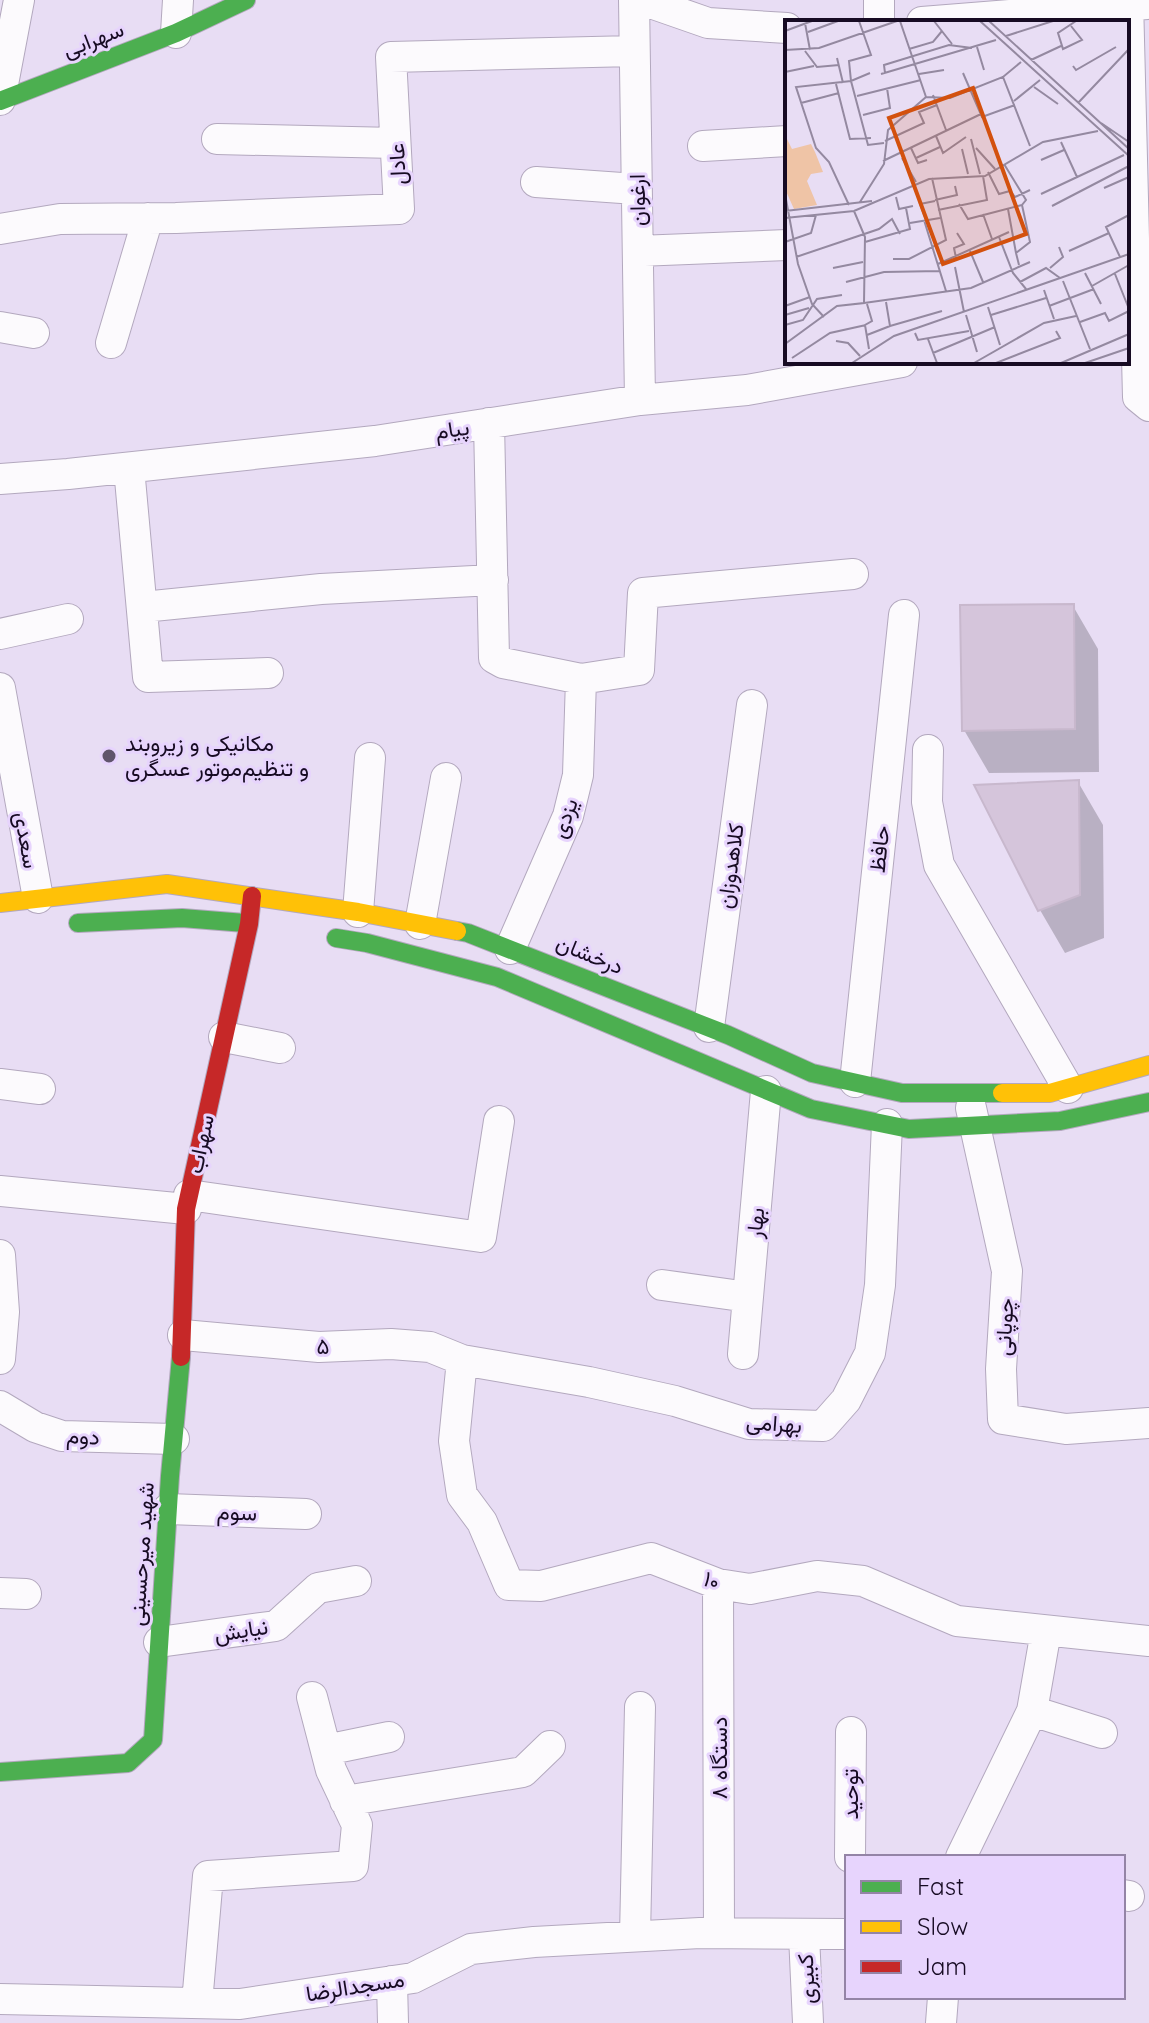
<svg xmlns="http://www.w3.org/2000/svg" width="1149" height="2023" font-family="Quicksand,Vazirmatn,sans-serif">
<rect width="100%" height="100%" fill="#e8ddf4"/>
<path fill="#0003" d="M 1073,606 L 1098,649 L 1099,772 L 989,773 L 964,730 Z
M 1078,782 L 1103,825 L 1104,938 L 1065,953 L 1040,910 Z"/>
<path fill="#d5c5db" stroke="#c8b8cd" stroke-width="2" d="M 1074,604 L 1075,729 L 962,731 L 960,605 Z
M 1079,780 L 1080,895 L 1038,911 L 974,785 Z"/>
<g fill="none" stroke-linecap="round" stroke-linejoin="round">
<g stroke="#b3a8be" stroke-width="32">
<path id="street" d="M 634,0 L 640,400
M 642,0 L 708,23 L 787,28
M 879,0 L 879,22
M 1128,0 L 1138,397 L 1149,406
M 922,22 L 1147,4
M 176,33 L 178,0
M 0,100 L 19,0
M 217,139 L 395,143
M 703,146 L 787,141
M 536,182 L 636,189
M 0,229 L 60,219 L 176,218 L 399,209 L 391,57 L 634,51
M 638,251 L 787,245
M 0,327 L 34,333
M 111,343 L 148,218
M 489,423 L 494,658 L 503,663 L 581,679 L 639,670 L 643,593 L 853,574
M 129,468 L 148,677 L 268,673
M 0,479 L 68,474 L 375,441 L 640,400 L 747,390 L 902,362
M 143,607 L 321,589 L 493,580
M 0,634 L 68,619
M 0,688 L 38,898
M 928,750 L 927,802 L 939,865 L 1068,1088
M 358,912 L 370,758
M 420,924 L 446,778
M 510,949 L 568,816 L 578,775 L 581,679
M 709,1027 L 752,705
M 224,1037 L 280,1048
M 855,1082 L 904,615
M 0,1084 L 40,1089
M 971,1108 L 1007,1271 L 1001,1369 L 1003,1419 L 1066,1429 L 1149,1423
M 0,1191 L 186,1209
M 189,1195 L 481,1237 L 499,1121
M 0,1255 L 4,1312 L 0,1359
M 662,1285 L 748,1297
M 183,1335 L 319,1347 L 391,1344 L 430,1347 L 462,1360 L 589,1382 L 675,1401 L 749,1424 L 823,1426 L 846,1400 L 870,1353 L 880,1285 L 887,1124
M 743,1354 L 766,1091
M 462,1360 L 454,1441 L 462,1495 L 482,1522 L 509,1585 L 541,1586 L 651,1558 L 718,1584 L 750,1589 L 817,1576 L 863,1581 L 957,1621 L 1149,1641
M 0,1406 L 35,1427 L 62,1436 L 174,1439
M 168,1509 L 306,1514
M 718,1584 L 719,1933
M 0,1593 L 26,1594
M 159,1642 L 276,1626 L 318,1588 L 356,1581
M 1032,1711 L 1102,1733
M 326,1750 L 389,1737
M 345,1801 L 523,1772 L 550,1746
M 850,1857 L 851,1732
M 961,1857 L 1032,1711 L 1046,1631
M 1123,1895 L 1129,1896
M 804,1935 L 808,2023
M 635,1936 L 640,1707
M 392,1981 L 393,2023
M 0,1999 L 240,2004 L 413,1978 L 471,1949 L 534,1942 L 700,1933 L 847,1934
M 197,2003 L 208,1876 L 353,1866 L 357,1825 L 331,1770 L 312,1697
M 941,2023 L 943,1997"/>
</g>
<g stroke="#b3a8be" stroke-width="20">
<path id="fast" d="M 0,101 L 176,33 L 246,0
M 78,923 L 182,918 L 245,923
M 457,931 L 468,933 L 728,1035 L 812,1073 L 902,1093 L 1002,1093
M 336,938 L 367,943 L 497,977 L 811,1109 L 909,1129 L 1060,1121 L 1149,1102
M 0,1772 L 128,1763 L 153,1740 L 170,1476 L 181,1357"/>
</g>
<g stroke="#b3a8be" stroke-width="20">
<path id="slow" d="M 0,903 L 167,884 L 358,912 L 457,931
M 1002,1093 L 1050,1093 L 1149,1065"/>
</g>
<g stroke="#b3a8be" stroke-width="20">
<path id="jam" d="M 181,1357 L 186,1209 L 249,924 L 252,896"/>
</g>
<use href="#street" stroke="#fcfafd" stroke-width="30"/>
<use href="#fast" stroke="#4caf50" stroke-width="18"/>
<use href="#slow" stroke="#ffc107" stroke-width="18"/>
<use href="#jam" stroke="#c62828" stroke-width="18"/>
</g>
<circle fill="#60546c" stroke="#e7d4fd" stroke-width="3" cx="109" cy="756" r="8"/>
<g text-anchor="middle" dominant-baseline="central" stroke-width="6" stroke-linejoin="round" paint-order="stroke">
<g font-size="22" fill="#170b23" stroke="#e7d4fd">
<text transform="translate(93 39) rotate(-21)">سهرابی</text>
<text transform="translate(397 164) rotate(-93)">عادل</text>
<text transform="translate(637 200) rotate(-91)">ارغوان</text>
<text transform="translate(452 429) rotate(-9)">پیام</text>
<text transform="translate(564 818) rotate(-71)">یزدی</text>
<text transform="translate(27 840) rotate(80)">سعدی</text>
<text transform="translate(879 849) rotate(-84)">حافظ</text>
<text transform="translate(730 866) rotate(-82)">کلاهدوزان</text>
<text transform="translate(590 954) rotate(22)">درخشان</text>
<text transform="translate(200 1144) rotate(-78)">سهراب</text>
<text transform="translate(755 1223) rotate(-85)">بهار</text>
<text transform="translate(1004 1327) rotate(-87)">چوپانی</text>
<text x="323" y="1346">۵</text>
<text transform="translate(774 1423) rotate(4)">بهرامی</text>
<text transform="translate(83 1436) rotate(3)">دوم</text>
<text transform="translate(237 1512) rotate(2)">سوم</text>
<text transform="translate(141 1554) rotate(-86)">شهید میرحسینی</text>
<text transform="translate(712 1580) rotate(19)">۱۰</text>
<text transform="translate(241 1630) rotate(-9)">نیایش</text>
<text transform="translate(719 1758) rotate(-90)">۸ دستگاه</text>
<text transform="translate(850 1794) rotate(-90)">توحید</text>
<text transform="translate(806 1979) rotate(-93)">کبیری</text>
<text transform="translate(355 1986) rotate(-9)">مسجدالرضا</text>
</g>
<g font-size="22" fill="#170b23" stroke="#e7d4fd" text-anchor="start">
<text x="125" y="743">مکانیکی و زیروبند<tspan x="125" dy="25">و تنظیم‌موتور عسگری</tspan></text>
</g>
</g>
<g transform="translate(785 20)">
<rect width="344" height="344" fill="#e8ddf4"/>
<path d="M 0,115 L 7,129 L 26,124 L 30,132 L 38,152 L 26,154 L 22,161 L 32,185 L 9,189 L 0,169 Z" fill="#efc4a6"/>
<path fill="none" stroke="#9489a0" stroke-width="2" d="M 74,1 L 86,35 L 64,41 L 66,61 L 83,125 L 99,123M 115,1 L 141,77M 149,1 L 167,24M 195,1 L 344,136M 204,1 L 344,129M 20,3 L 25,30M 286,6 L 297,20 L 278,29 L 273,13 L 291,1M 0,11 L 27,1M 23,12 L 53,1M 221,16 L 268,1M 192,27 L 199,50M 124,29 L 148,22 L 157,11M 0,30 L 34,28 L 112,1M 20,31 L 32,47 L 54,45M 52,38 L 58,63M 246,40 L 276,26M 288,46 L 291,50 L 331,27M 0,52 L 29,46M 100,53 L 99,45 L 164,25 L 187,28M 178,53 L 197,97 L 230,85M 96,54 L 211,20M 134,54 L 159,50M 218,57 L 245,126M 51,64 L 65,119 L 86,118M 249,67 L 273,84M 148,75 L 161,110M 72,76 L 136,60M 141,77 L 165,78 L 218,57 L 236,42M 229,81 L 255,60M 16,83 L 54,73M 293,83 L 344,29M 78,95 L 105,88 L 102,68M 316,103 L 344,122M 151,116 L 158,133 L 181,117M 186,119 L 195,154M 100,121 L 139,103 L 134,92 L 152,85M 276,122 L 292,157M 126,128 L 133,143 L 142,140M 191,128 L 210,149M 177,129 L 183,154M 117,138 L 131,162M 131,138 L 155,127M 256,140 L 279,130M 98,141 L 196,94M 219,144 L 241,180 L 237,185 L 245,222 L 231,233 L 234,245M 203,152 L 214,174 L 225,171 L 230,177 L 245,170M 319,168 L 344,157M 0,174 L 13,244 L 27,284 L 39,297M 256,174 L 339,135M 111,177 L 114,189 L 128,186M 150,180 L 172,175 L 170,166M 75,182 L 99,144 L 103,110 L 141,77M 174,184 L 183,199 L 237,185M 64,185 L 44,142 L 31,128 L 11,67 L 66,61 L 85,53M 267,186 L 344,146M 223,189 L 231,233M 153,190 L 202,180 L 198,156M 0,191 L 87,181M 198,194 L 207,219M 0,198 L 69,191 L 144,159 L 200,156 L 258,122 L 313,111M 139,200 L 161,271M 141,200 L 135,184 L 150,181M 125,203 L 155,198M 214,217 L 228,253 L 241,269M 0,222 L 26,213 L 31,195M 80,222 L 125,209 L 121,188M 185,231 L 198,262M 284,231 L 324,213M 11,237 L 94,209 L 107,199 L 115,214M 335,237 L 321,207 L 344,195M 171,238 L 169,228 L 179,224 L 172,213M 108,239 L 124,239 L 161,220 L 147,158M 153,244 L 224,212M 170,247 L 179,292M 48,248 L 78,242M 265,248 L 278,237 L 274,227M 300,253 L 316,284M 330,254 L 344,289M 278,261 L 305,329M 61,262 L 99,252 L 155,251M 235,262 L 261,248 L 275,258M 307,266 L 344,245M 259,270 L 269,299M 79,283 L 186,268 L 245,242M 82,284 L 87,301 L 80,305 L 84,329M 0,286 L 25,277M 264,286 L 309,269M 203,287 L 215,325M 0,295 L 24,288M 181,295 L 192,332M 206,295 L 261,278M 295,302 L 320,293 L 324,301 L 344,291M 0,305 L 18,300 L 32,279 L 57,275M 105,306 L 157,291M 130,313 L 133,320 L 184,311M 82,315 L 105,306 L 101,282M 143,319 L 152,343M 51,321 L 63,323 L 75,336M 0,324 L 52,286 L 79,283 L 80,217 L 69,191M 148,333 L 210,307M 7,338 L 45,313 L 81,305M 67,343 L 109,316 L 344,234M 189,343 L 259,303 L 291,296M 211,343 L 275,318 L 271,311M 276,343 L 344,314M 300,343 L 344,328"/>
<path fill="#d3510e" fill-opacity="0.15" stroke="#d3510e" stroke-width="4" d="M 188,68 L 241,214 L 158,244 L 104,98 Z"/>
<rect width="344" height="344" fill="none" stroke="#170b23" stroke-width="4"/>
</g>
<rect x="845" y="1855" width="280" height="144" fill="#e7d4fd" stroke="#9484a6" stroke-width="2"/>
<rect x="861" y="1881" width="40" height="12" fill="#4caf50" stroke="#9484a6" stroke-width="2"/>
<text x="917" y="1895" font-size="24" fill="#170b23">Fast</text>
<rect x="861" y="1921" width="40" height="12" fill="#ffc107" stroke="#9484a6" stroke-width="2"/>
<text x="917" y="1935" font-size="24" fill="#170b23">Slow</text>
<rect x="861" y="1961" width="40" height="12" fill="#c62828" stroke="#9484a6" stroke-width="2"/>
<text x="917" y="1975" font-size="24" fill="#170b23">Jam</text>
</svg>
